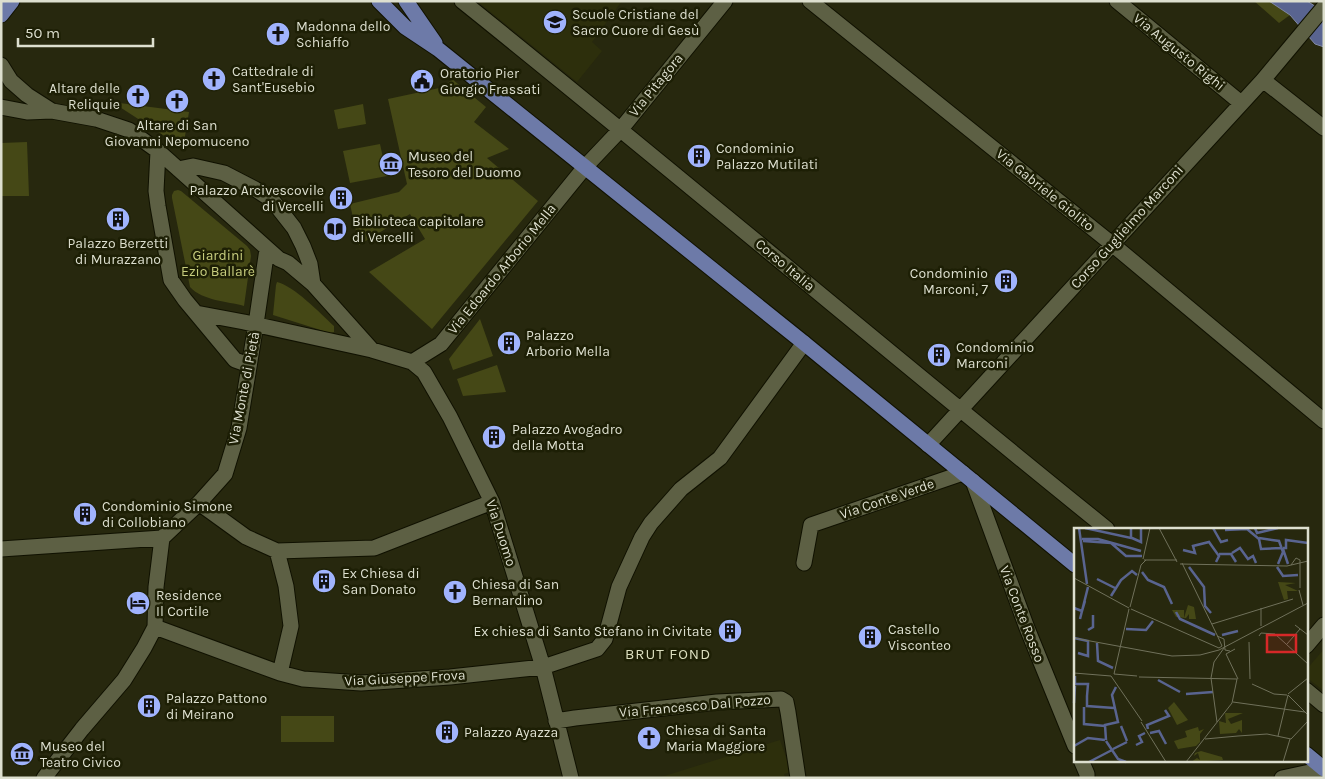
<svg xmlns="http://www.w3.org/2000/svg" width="1325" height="779" font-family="Karla,sans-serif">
<rect width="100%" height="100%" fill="#27280e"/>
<path fill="#2d2f0c" d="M 477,1 L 622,1 L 592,42 L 602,51 L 577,82 Z
M 1324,649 L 1324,691 L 1306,677 L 1306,670 Z
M 780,740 L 791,772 L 784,774 L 785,778 L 658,778 Z"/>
<path fill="#454816" d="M 1254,1 L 1269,1 L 1290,15 L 1279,23 Z
M 452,79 L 486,107 L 474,122 L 509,149 L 487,158 L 538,201 L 432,329 L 369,272 L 425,239 L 410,214 L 359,245 L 350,204 L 399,192 L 407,184 L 388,99 L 444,87 Z
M 112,102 L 189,112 L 183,148 Z
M 363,104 L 366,124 L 338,129 L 334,110 Z
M 27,142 L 29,196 L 1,196 L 1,143 Z
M 380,144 L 387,176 L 350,183 L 343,151 Z
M 178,190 L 181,191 L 247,246 L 250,250 L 251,256 L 244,306 C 227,301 203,301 190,287 L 172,198 L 172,195 L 174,191 Z
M 277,282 C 294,286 320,313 334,326 L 334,332 L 330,333 L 273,315 L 276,285 Z
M 480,319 L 493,356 L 453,370 L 449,359 Z
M 497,365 L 506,392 L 463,396 L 457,379 Z
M 281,716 L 334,716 L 334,742 L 281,742 Z"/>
<path fill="#596490" stroke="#8189a3" d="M 1269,1 L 1307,1 L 1324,12 L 1324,47 L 1315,44 L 1290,15 Z"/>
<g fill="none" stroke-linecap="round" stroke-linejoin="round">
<g stroke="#101100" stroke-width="17">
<path id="minor" d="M 462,1 C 679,175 891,355 1107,529
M 810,1 L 1112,244 L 1324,421
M 1117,1 L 1241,103
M 1,65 L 11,81 L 27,95 L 52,111
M 1263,80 L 1324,128
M 1,107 L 27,112 L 52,111 L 96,119 L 129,130 L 158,151 L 279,259 L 288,263 L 313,284 L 372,350
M 158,151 L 156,191 L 158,206 L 171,280 L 185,300 L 235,360 L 249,365
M 178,169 L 193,166 L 224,173 L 255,189 L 272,200 L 294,228 L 303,246 L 310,264 L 313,284
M 196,313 L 244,322 L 372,350 L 412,362 L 424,372 L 450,417 L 492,502 L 543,667 L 571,778
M 412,362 L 441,344 L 585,167 L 621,129 L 725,1
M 928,445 L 1263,80 L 1324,7
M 973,481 L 1027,628 L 1075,746
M 199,503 L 246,537 L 277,551 L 374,548 L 492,502
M 1,549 L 162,538
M 277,551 L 286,586 L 291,626 L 280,673
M 804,563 L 811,525 L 963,473
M 155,627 L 280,673 L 303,679 L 361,683 L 450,677 L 543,667 L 597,649 L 605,639 L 619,587 L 642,537 L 651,523 L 681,489 L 720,458 L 804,343
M 1306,646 L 1324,625
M 1306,690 L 1324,705
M 556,721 L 575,718 L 717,702 L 781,699 L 786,702 L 788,712 L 798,778
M 1081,760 L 1087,774 L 1087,778
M 44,778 L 82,729 L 124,680 L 144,648 L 155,627 L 156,587 L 162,538 L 199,503 L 225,474 L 239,428 L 256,324 L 267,249
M 1282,778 L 1324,769"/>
</g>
<g stroke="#101100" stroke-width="17">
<path id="major" d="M 379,1 L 405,27 L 438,49 L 804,343 L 1075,565
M 406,1 L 435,43
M 1,15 L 12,1
M 1306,754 L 1324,769"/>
</g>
<use href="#minor" stroke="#5d6044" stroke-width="15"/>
<use href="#major" stroke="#6d7aa8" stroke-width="15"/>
</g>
<defs>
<g id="school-disc" transform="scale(1.25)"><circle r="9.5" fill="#a0b3fd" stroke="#1d1f05"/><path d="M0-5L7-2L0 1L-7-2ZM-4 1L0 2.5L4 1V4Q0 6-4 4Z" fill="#111"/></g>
<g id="church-disc" transform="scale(1.25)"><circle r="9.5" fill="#a0b3fd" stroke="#1d1f05"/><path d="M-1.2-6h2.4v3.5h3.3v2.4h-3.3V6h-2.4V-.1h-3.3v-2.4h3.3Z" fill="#111"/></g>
<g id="civic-disc" transform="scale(1.25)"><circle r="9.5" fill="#a0b3fd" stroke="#1d1f05"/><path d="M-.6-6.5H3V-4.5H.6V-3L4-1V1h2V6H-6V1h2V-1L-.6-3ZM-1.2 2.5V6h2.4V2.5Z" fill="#111"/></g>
<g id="building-disc" transform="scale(1.25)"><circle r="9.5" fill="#a0b3fd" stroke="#1d1f05"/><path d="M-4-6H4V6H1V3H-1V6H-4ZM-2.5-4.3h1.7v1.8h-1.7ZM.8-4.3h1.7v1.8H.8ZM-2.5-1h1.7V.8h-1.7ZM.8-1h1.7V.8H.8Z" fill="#111"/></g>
<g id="museum-disc" transform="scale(1.25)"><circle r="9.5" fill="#a0b3fd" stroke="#1d1f05"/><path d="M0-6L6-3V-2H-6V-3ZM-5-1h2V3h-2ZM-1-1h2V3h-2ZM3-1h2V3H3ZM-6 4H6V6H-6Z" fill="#111"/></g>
<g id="library-disc" transform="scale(1.25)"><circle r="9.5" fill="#a0b3fd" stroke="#1d1f05"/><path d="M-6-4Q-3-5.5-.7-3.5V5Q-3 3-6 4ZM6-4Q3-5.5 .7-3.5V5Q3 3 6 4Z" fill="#111"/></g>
<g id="hotel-disc" transform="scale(1.25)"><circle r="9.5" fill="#a0b3fd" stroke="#1d1f05"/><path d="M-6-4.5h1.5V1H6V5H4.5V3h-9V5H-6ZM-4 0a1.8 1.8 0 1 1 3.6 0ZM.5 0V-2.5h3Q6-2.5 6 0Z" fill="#111"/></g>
</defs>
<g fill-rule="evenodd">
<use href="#school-disc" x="555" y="22"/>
<use href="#church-disc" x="278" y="34"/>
<use href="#church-disc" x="214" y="79"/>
<use href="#civic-disc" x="422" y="81"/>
<use href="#church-disc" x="138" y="96"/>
<use href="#church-disc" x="177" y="101"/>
<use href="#building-disc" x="699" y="156"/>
<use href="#museum-disc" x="391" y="164"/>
<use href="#building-disc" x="341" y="198"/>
<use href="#building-disc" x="118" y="219"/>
<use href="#library-disc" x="335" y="229"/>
<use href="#building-disc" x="1006" y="281"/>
<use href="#building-disc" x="509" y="343"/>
<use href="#building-disc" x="939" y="355"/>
<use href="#building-disc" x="494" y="437"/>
<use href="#building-disc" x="85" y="514"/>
<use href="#building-disc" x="324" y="581"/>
<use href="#church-disc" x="455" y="592"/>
<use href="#hotel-disc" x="138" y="603"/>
<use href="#building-disc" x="730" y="631"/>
<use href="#building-disc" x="870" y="637"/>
<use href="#building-disc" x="149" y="706"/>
<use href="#building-disc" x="447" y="732"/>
<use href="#church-disc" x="649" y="738"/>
<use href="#museum-disc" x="22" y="754"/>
</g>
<g text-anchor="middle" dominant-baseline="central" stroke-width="5" stroke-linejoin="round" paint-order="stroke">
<g font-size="14" fill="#dddfcf" stroke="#1d1f05" text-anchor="start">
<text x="572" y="14">Scuole Cristiane del<tspan x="572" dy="16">Sacro Cuore di Gesù</tspan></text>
<text x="296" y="26">Madonna dello<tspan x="296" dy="16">Schiaffo</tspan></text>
<text x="232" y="71">Cattedrale di<tspan x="232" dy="16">Sant'Eusebio</tspan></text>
<text x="440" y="73">Oratorio Pier<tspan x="440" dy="16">Giorgio Frassati</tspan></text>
<text x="120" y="88" text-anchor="end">Altare delle<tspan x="120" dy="16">Reliquie</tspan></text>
<text x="177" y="125" text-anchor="middle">Altare di San<tspan x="177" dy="16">Giovanni Nepomuceno</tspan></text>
<text x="716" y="148">Condominio<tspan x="716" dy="16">Palazzo Mutilati</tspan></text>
<text x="408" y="156">Museo del<tspan x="408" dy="16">Tesoro del Duomo</tspan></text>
<text x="324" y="190" text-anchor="end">Palazzo Arcivescovile<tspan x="324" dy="16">di Vercelli</tspan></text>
<text x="352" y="221">Biblioteca capitolare<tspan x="352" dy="16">di Vercelli</tspan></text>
<text x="118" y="243" text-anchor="middle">Palazzo Berzetti<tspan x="118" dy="16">di Murazzano</tspan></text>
<text x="988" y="273" text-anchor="end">Condominio<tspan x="988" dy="16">Marconi, 7</tspan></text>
<text x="526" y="335">Palazzo<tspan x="526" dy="16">Arborio Mella</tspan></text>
<text x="956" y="347">Condominio<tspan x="956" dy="16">Marconi</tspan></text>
<text x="512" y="429">Palazzo Avogadro<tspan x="512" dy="16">della Motta</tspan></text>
<text x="102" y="506">Condominio Simone<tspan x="102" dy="16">di Collobiano</tspan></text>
<text x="342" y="573">Ex Chiesa di<tspan x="342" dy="16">San Donato</tspan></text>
<text x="472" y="584">Chiesa di San<tspan x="472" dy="16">Bernardino</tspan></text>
<text x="156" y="595">Residence<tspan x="156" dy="16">Il Cortile</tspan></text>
<text x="888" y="629">Castello<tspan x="888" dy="16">Visconteo</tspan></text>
<text x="712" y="631" text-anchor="end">Ex chiesa di Santo Stefano in Civitate</text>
<text x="166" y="698">Palazzo Pattono<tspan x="166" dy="16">di Meirano</tspan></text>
<text x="666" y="730">Chiesa di Santa<tspan x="666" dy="16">Maria Maggiore</tspan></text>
<text x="464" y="732">Palazzo Ayazza</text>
<text x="40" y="746">Museo del<tspan x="40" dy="16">Teatro Civico</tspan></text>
</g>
<g font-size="14" fill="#dddfcf" stroke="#1d1f05">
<text transform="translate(1179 52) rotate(39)">Via Augusto Righi</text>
<text transform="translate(656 85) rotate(-51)">Via Pitagora</text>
<text transform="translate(1045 190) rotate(39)">Via Gabriele Giolito</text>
<text transform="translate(1127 227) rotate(-48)">Corso Guglielmo Marconi</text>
<text transform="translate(785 265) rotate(40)">Corso Italia</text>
<text transform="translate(502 269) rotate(-51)">Via Edoardo Arborio Mella</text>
<text transform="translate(244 388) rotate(-79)">Via Monte di Pietà</text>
<text transform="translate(887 499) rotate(-19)">Via Conte Verde</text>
<text transform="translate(501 533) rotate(72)">Via Duomo</text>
<text transform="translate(1022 614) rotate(69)">Via Conte Rosso</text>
<text transform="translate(405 678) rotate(-3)">Via Giuseppe Frova</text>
<text transform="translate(695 706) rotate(-5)">Via Francesco Dal Pozzo</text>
</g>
<g font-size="14" fill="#c7cd7e" stroke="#1d1f05">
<text x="218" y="255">Giardini<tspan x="218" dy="16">Ezio Ballarè</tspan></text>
</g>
<g font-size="15" letter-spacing="1" fill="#dcdfbf" stroke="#1d1f05">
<text x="668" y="654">BRUT FOND</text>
</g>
</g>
<g transform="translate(1074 528)">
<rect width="234" height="234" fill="#27280e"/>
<path d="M 204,54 L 222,55 L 211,57 L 224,63 L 213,63 L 214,71 L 210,72 ZM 114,77 L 120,79 L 122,91 L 115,91 L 115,86 L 112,90 L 102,89 L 98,82 L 110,82 L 110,90 ZM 100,174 L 114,192 L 103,197 L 94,180 ZM 151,185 L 169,185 L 154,191 L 157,196 L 168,192 L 168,205 L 165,201 L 162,205 L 146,206 L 145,193 L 152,195 ZM 124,199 L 125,203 L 130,201 L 126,206 L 126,214 L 122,218 L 104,221 L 100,213 L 113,209 L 111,203 ZM 127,223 L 148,229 L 149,232 L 117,234 L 123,230 L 126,232 L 124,225 L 120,228 L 121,225 Z" fill="#454816"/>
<path fill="none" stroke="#596490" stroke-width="2.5" d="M 5,0 L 13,56M 11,0 L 57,10 L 57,0M 139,0 L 147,14 L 154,12M 181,0 L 183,5 L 204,0M 151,2 L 173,1 L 185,11 L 187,21 L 208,20M 58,10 L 67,14 L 67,0M 185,10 L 205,13 L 209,24 L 204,36M 8,11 L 24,11 L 67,23M 9,13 L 37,15 L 52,28 L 68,28M 209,20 L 212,20 L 212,12 L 234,15M 209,21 L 214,36M 109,22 L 121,25 L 119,18 L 135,14 L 145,28 L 142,34M 158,25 L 166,20 L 174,31 L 179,28 L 182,35M 145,26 L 157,26 L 162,34M 115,39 L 130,59 L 131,78 L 137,85M 203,39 L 209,48 L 224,47M 68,44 L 74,52 L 90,59 L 98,76M 23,51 L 41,60M 37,68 L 47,52 L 58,43 L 63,47M 0,80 L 8,83 L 11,73M 102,84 L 106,91 L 141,107M 6,91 L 14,59M 52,101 L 72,102 L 79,93M 14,102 L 19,99 L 19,87M 148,107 L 164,103M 0,110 L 14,113 L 14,128 L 4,125M 23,115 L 24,133 L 39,140M 1,148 L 1,156 L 14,156 L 13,168M 84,152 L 106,164M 112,166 L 139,164M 13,168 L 13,178 L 40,180M 0,175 L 1,158M 10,179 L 10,196 L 31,198M 47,198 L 53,213M 74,201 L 73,197 L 95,188 L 91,182M 76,205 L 85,203 L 92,216M 32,212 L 31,197 L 44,194 L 38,167 L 42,159M 32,213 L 44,231 L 52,234M 62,217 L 68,214 L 65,208 L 71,205M 0,218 L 14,210 L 31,212M 39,221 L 53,214M 15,234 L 38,222"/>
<path fill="none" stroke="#70715b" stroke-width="1" d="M 85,0 L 103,34M 69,31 L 76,0M 70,32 L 103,32M 108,35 L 144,109M 106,36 L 213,38 L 234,33M 217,37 L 222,30 L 226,32 L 226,60M 0,50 L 55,80M 225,62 L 229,77M 56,79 L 67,37 L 72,32M 187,80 L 187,98M 57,81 L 145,120 L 148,118 L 144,109M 138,96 L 219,71M 221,97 L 234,107M 143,108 L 150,111 L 151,122 L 156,123M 185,108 L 187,105 L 201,106 L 234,136M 0,110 L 98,128 L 126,127 L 145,122 L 234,75M 175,114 L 176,151M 213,116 L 226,101M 161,121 L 152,126 L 164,151M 0,145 L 37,148 L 68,193M 40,146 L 55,81M 40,146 L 63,148M 65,149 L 163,151M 137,150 L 143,194M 137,150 L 140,134 L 150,120M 178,156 L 200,166 L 213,167M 214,166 L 234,150M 214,167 L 234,187M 159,174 L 231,184M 67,194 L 92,234M 164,208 L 193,206 L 217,211 L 234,193M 204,208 L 214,167M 131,211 L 164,208M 112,234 L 158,175 L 163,151M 209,234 L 216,211"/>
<path fill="#d62828" fill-opacity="0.15" stroke="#d62828" stroke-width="2.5" d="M 193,107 L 222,107 L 222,124 L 193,124 Z"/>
<rect width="234" height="234" fill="none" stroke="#dddfcf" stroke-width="2.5"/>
</g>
<rect width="1325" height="779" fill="none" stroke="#dddfcf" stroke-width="5"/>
<path d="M18 38v8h135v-8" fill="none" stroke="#dddfcf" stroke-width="2.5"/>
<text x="25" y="38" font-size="15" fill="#dddfcf" stroke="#1d1f05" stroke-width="4" paint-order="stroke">50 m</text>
</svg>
